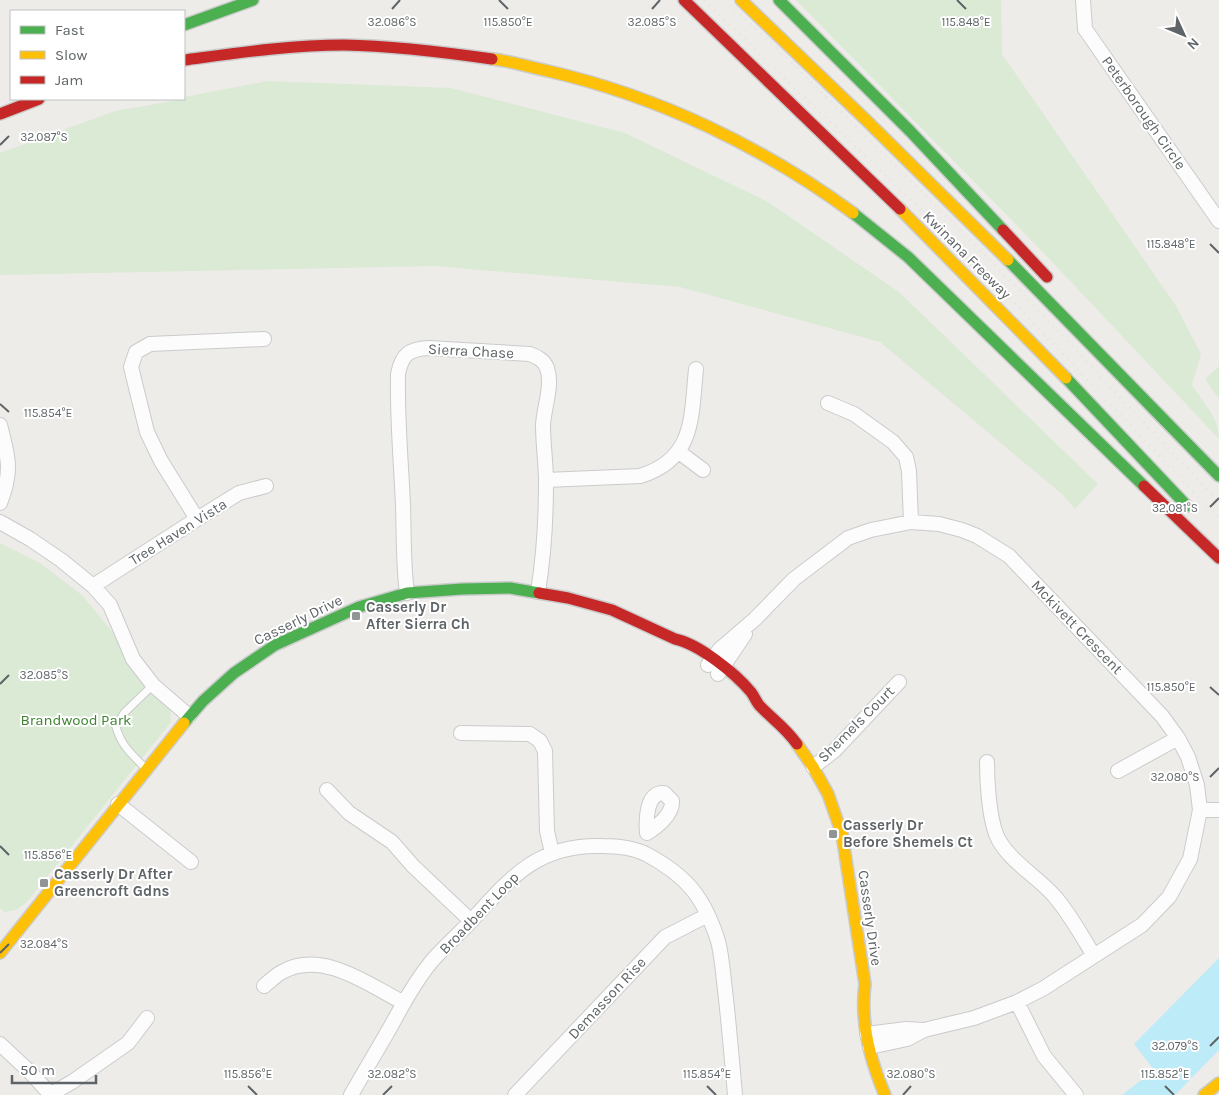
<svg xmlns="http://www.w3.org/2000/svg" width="1219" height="1095" font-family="Karla,sans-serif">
<rect width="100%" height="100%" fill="#eeece9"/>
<path fill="#daead4" d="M 796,0 L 1001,0 L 1002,54 L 1176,306 L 1201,354 L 1192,385 C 1203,402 1219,418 1219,439 L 1040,249 Z
M 268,81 L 451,88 L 625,133 L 768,202 L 899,292 L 1098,484 L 1075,509 L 1063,495 L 880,342 L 680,287 L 434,266 L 0,275 L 0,153 L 115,111 L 184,99 L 184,97 Z
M 1219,366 L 1219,399 L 1205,379 Z
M 0,543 L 40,563 L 82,595 L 111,630 L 140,681 L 170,708 L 171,722 L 26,903 L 16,910 L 5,912 L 0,908 Z"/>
<path fill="#bdebf8" d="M 1219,958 L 1219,1050 L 1175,1095 L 1122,1095 L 1154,1070 L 1134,1044 Z"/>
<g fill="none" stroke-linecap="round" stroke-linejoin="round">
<g stroke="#cacbcb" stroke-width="9">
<path id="lane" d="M 145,768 C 131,753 122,747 116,727 L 124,713 L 153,685"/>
</g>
<g stroke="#cacbcb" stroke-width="16">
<path id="street" d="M 1083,0 L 1085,29 L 1219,221
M 828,403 L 854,414 L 893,442 L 906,457 L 909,471 L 911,522
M 0,425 C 8,456 13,471 0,503
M 679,452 L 703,470
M 546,480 L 640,476 C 695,459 691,418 696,369
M 197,519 L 161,461 L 147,432 L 131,367 L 136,352 L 150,344 L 264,339
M 0,522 L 30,539 L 61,560 L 93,586 L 110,605 L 133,659 L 153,685 L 189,716
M 93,586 L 197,519 L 239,493 L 266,486
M 407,593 C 403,564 404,534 403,505 C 401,461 397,418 398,374 C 402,354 409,349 429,348 L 530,354 C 537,357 544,360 547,368 C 553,385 544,407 543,425 C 543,444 546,463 546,482 C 546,519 544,555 538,592
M 708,665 L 720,649 L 755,619 L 794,579 L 848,538 L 871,530 L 911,522 L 939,524 L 962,530 L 977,536 L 1009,556 L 1162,716 L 1178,738 L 1188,757 L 1197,785 L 1200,810 L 1190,859 L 1169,897 L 1142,925 L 1044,988 L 1017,1002 L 974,1018 L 924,1030 L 907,1039 L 870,1047
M 718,674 L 745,634
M 461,733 L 530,734 L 540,741 L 545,751 L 547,831 L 552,853
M 987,762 C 987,782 989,815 996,834 C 1006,860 1039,877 1056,898 C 1071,916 1082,936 1094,956
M 813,767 L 834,751 L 899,682
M 1118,771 L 1178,738
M 327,790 L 349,813 L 392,842 L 413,866 L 471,921
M 664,793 L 672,801 C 673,814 657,827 647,833 C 646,820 646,792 664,793 Z
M 118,804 L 191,862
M 1200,810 L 1219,810
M 264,986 C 270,981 276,975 282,972 C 322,949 369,985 404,1003
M 1017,1002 L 1044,1056 L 1076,1095
M 867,1034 L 906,1029 L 923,1030
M 0,1044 L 30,1072 L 51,1095
M 51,1094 L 72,1082 L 128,1043 L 147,1018
M 351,1095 C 364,1072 378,1049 391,1026 C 403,1004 415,982 431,962 C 444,947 459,934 473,919 C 512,876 539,844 602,846 C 617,846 632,847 646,854 C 687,876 704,897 718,941 C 722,956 723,974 725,990 C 729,1025 732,1060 735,1095
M 515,1095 L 665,937 L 708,915"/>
</g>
<g stroke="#cacbcb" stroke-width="14">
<path id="fast" d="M 779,0 L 910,131 L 1003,230
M 184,25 L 253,0
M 853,213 L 908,257 L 1144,486
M 1008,260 L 1219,476
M 1066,378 L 1187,506
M 184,723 L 203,701 L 234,673 L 275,645 L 359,607 L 407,593 L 462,589 L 510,588 L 539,593"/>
</g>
<g stroke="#cacbcb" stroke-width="14">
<path id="slow" d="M 741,0 L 863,117 L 1008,260
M 492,59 C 511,61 529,67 548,71 C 657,96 762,146 853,213
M 900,209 L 1066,378
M 797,744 L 813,767 L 828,794 L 842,834 L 865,984 C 860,1022 870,1060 885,1095
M 0,953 L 184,723
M 1204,1095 L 1219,1083"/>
</g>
<g stroke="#cacbcb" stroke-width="14">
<path id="jam" d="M 684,0 L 900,209
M 184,60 C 237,53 290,45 344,45 C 393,46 443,52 492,59
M 0,114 L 39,99
M 1003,230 L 1047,277
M 1144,486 L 1219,558
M 539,593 L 568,598 L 612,610 L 675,639 C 699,644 735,673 751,692 C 754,696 756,701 759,705 C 772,719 785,727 797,744"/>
</g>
<use href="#lane" stroke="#fcfcfc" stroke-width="7"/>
<use href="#street" stroke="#fcfcfc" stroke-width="14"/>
<use href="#fast" stroke="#4caf50" stroke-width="11"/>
<use href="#slow" stroke="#ffc107" stroke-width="11"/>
<use href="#jam" stroke="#c62828" stroke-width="11"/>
<path stroke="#e3e4e3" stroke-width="3" stroke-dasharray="1 6" stroke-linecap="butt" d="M 704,0 L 982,269 L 1219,519
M 725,0 L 791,62 L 997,267 L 1219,502"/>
</g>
<path fill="none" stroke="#5e6467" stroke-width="2" d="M 499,0 L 508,9M 957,0 L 966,9M 392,9 L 400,0M 652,9 L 660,0M 0,145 L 9,136M 1210,244 L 1219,253M 0,404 L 9,412M 1210,507 L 1219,498M 0,684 L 9,675M 1210,687 L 1219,695M 1210,777 L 1219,768M 0,846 L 9,855M 0,953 L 9,944M 1210,1046 L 1219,1037M 248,1086 L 257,1095M 707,1086 L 716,1095M 1165,1086 L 1174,1095M 383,1095 L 392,1086M 903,1095 L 911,1086"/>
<g fill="#909494" stroke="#fff" stroke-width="2">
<rect x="351" y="611" width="10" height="10" rx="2.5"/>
<rect x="828" y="829" width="10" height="10" rx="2.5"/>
<rect x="39" y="878" width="10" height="10" rx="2.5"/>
</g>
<g text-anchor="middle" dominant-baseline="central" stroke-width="4" stroke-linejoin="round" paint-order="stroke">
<g font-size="15" fill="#5e6467" stroke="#fff">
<text transform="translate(1144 113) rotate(55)">Peterborough Circle</text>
<text transform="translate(967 255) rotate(45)">Kwinana Freeway</text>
<text transform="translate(471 351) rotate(3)">Sierra Chase</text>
<text transform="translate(178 532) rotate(-32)">Tree Haven Vista</text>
<text transform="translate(298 620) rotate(-26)">Casserly Drive</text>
<text transform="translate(1077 627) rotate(46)">Mckivett Crescent</text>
<text transform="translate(856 724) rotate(-45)">Shemels Court</text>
<text transform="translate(479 913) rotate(-46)">Broadbent Loop</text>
<text transform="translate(870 918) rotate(82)">Casserly Drive</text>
<text transform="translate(607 998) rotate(-47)">Demasson Rise</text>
</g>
<g font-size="15" font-weight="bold" fill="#5e6467" stroke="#fff" text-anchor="start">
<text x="366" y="607">Casserly Dr<tspan x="366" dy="17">After Sierra Ch</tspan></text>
<text x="843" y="825">Casserly Dr<tspan x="843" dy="17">Before Shemels Ct</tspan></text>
<text x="54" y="874">Casserly Dr After<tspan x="54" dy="17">Greencroft Gdns</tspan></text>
</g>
<g font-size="15" fill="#3c8430" stroke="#fff">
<text x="76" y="720">Brandwood Park</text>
</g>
</g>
<g font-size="12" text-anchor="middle" fill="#5e6467" stroke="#fff" stroke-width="4" stroke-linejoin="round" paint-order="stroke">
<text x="508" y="26">115.850°E</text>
<text x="966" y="26">115.848°E</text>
<text x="392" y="26">32.086°S</text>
<text x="652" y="26">32.085°S</text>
<text x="44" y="141">32.087°S</text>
<text x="1171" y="248">115.848°E</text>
<text x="48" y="417">115.854°E</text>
<text x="1175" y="512">32.081°S</text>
<text x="44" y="679">32.085°S</text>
<text x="1171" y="691">115.850°E</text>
<text x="1175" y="781">32.080°S</text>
<text x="48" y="859">115.856°E</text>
<text x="44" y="948">32.084°S</text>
<text x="1175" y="1050">32.079°S</text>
<text x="392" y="1078">32.082°S</text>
<text x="911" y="1078">32.080°S</text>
<text x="248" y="1078">115.856°E</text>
<text x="707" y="1078">115.854°E</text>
<text x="1165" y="1078">115.852°E</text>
</g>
<rect x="10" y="10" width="175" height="90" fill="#ffffff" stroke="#bfc1c2"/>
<rect x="20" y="26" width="25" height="8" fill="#4caf50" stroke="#bfc1c2"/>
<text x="55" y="35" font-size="15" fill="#5e6467">Fast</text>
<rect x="20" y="51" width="25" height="8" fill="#ffc107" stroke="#bfc1c2"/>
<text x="55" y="60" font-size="15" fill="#5e6467">Slow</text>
<rect x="20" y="76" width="25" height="8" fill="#c62828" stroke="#bfc1c2"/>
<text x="55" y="85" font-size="15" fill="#5e6467">Jam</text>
<g transform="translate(1184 35) rotate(134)" stroke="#ffffff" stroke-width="4" paint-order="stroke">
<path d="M0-4L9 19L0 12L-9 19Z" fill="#5e6467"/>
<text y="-8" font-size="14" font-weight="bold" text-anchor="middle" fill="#5e6467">N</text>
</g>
<path d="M12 1075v8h84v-8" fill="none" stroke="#5e6467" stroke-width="2.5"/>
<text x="20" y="1075" font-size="15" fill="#5e6467" stroke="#ffffff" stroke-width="4" paint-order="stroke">50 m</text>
</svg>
